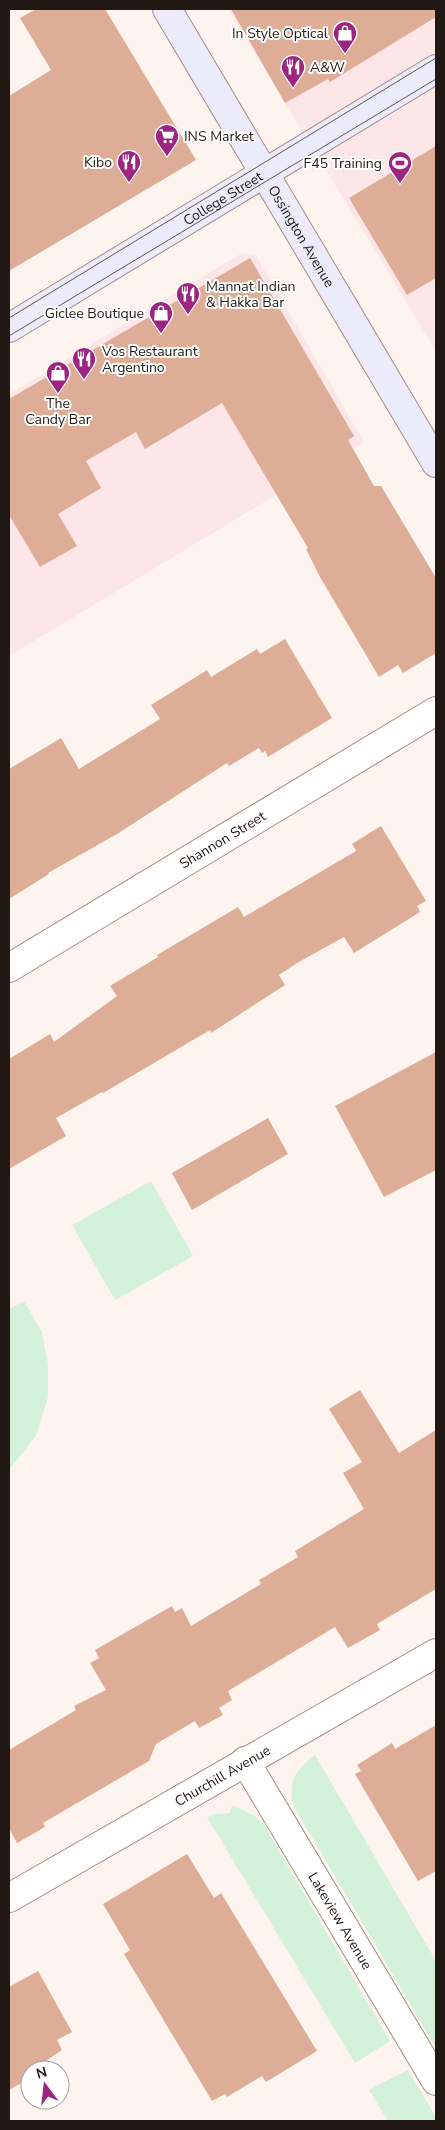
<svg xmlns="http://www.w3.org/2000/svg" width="445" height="2130" font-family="'Nunito Sans',sans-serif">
<rect width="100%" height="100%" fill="#fef4ef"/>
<path fill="#fce6e7" d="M 228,9 L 436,9 L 436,351 Z
M 242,253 L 256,255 L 364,442 L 9,656 L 9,394 Z"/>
<path fill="#d2f1d8" d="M 151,1181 L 193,1256 L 115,1300 L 72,1225 Z
M 24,1301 L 42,1332 L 48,1364 L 48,1397 L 36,1436 L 9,1470 L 9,1309 Z
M 315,1755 L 436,1961 L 436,2048 L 293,1805 C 288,1781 296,1769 315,1755 Z
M 232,1805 L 255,1816 L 264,1825 L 390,2041 L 355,2063 L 207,1817 L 215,1814 L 230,1813 Z
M 408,2070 L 436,2117 L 436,2121 L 388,2121 L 369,2090 Z"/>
<path fill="#ddad97" d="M 36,9 L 105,9 L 196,160 L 9,271 L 9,96 L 51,70 L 20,18 Z
M 231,9 L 436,9 L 436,17 L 330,82 L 328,79 L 285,103 Z
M 436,146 L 436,278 L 407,295 L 349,198 Z
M 250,258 L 354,436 L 348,440 L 374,486 L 381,486 L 436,578 L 436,653 L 403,673 L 398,665 L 379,677 L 320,577 L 306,549 L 308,548 L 222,403 L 145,449 L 136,432 L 86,461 L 101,488 L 58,514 L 77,546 L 40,567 L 9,515 L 9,399 Z
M 285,639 L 332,718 L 268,757 L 265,751 L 262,753 L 259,748 L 229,766 L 227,763 L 117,834 L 48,873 L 49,874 L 9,899 L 9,769 L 61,738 L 79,769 L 160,719 L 151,705 L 207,670 L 211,677 L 257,649 L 260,654 Z
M 381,826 L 426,901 L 417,906 L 420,912 L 354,953 L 344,937 L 297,963 L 279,975 L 285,985 L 211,1033 L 210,1030 L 103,1093 L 102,1092 L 56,1118 L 66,1136 L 9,1169 L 9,1059 L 50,1034 L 54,1042 L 117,996 L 110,986 L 158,957 L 157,955 L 238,907 L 244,917 L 356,851 L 352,844 Z
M 436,1052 L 436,1170 L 384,1197 L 335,1106 Z
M 268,1118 L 288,1154 L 192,1210 L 172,1173 Z
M 360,1390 L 399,1453 L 436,1430 L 436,1589 L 377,1624 L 380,1630 L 348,1648 L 335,1627 L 228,1691 L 232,1700 L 219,1708 L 223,1715 L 199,1728 L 195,1721 L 156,1744 L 149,1761 L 43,1823 L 45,1827 L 17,1843 L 9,1828 L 9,1750 L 76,1710 L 74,1706 L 106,1690 L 90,1663 L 99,1658 L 95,1650 L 172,1606 L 175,1612 L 182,1608 L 191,1626 L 261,1584 L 259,1580 L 298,1557 L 295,1551 L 364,1509 L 343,1473 L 362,1462 L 329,1409 Z
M 436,1725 L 436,1871 L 418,1881 L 355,1774 L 361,1771 L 357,1765 L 392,1743 L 395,1749 Z
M 187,1854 L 214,1898 L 221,1893 L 317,2051 L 266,2082 L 262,2076 L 227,2097 L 225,2094 L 212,2101 L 124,1954 L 130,1950 L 103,1904 Z
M 38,1971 L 72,2032 L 57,2040 L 62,2050 L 47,2060 L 50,2066 L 44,2070 L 30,2070 L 30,2078 L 9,2090 L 9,1987 Z"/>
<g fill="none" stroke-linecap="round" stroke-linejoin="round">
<g stroke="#a38c81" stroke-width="30">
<g id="street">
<path id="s1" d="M 9,968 L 436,711"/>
<path id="s2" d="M 245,1761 L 436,2081"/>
<path id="s3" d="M 9,1898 L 436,1653"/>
</g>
</g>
<g stroke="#a38c81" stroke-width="30">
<g id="secondary">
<path id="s4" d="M 167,9 L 436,463"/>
<path id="s5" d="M 9,328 L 436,69"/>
</g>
</g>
<use href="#street" stroke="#fff" stroke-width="28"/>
<use href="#secondary" stroke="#ecebfa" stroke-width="28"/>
<path stroke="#605652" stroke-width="1" d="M 9,318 L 436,58
M 9,336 L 436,79"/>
</g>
<defs>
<g id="shop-pin" transform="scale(1.25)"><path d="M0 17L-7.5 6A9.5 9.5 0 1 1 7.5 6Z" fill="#9d257f" stroke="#fff"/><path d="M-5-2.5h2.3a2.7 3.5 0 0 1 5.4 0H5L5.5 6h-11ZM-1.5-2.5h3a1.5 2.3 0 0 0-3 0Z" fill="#fff"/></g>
<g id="restaurant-pin" transform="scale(1.25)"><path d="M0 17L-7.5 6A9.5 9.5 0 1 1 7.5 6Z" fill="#9d257f" stroke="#fff"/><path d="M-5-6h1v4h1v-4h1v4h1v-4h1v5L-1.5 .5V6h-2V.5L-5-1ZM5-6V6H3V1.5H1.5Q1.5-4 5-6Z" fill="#fff"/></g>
<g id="supermarket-pin" transform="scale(1.25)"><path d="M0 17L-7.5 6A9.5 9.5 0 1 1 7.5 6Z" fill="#9d257f" stroke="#fff"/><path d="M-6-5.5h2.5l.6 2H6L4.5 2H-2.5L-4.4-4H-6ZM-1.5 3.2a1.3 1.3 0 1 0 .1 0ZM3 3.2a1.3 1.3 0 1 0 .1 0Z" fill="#fff"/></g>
<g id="stadium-pin" transform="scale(1.25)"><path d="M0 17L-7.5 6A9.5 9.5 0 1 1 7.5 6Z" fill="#9d257f" stroke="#fff"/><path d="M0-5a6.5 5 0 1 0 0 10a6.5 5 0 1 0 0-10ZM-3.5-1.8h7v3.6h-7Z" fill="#fff"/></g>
</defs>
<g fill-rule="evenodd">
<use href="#shop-pin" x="345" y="33"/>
<use href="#restaurant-pin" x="293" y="67"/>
<use href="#supermarket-pin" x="167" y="136"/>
<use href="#restaurant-pin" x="129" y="162"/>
<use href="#stadium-pin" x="400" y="163"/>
<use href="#restaurant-pin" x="188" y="294"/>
<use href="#shop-pin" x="161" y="313"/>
<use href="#restaurant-pin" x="84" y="359"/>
<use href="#shop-pin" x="58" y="373"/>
</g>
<g text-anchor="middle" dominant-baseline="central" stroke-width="4" stroke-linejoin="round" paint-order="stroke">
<g font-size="14" fill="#211814" stroke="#fff" text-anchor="end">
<text x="328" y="33">In Style Optical</text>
<text x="310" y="67" text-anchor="start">A&amp;W</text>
<text x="184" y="136" text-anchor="start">INS Market</text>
<text x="112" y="162">Kibo</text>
<text x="382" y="163">F45 Training</text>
<text x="206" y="286" text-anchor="start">Mannat Indian<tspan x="206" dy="16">&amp; Hakka Bar</tspan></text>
<text x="144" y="313">Giclee Boutique</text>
<text x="102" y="351" text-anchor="start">Vos Restaurant<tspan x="102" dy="16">Argentino</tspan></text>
<text x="58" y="403" text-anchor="middle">The<tspan x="58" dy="16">Candy Bar</tspan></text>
</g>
<g font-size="14" fill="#211814" stroke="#fff">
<text stroke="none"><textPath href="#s5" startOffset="250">College Street</textPath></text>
<text stroke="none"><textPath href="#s4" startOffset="264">Ossington Avenue</textPath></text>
<text stroke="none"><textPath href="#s1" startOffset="249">Shannon Street</textPath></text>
<text stroke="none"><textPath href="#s3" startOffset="246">Churchill Avenue</textPath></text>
<text stroke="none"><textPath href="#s2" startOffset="186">Lakeview Avenue</textPath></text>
</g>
</g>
<rect width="445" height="2130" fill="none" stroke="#211814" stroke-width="20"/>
<g transform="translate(45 2085) rotate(345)"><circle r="24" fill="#ffffff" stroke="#a6a3a1"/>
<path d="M0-4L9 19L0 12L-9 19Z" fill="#9d257f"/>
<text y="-8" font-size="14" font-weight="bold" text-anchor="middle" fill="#211814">N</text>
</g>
</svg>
